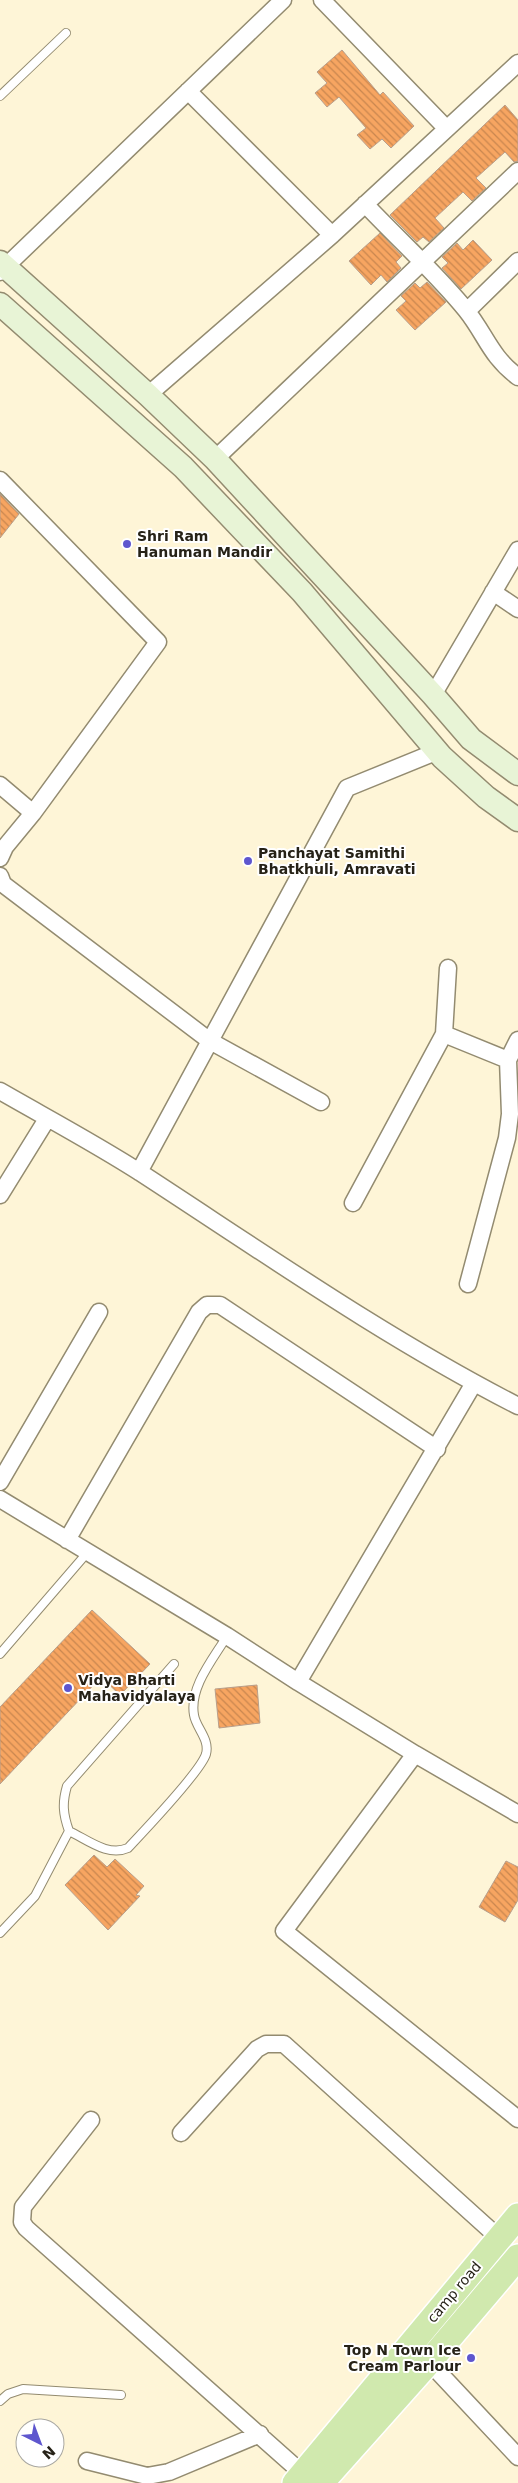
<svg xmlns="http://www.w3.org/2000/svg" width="518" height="2483" font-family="'DejaVu Sans',sans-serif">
<defs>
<pattern id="building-back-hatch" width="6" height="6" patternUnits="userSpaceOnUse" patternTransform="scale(1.25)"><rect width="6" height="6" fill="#f7a561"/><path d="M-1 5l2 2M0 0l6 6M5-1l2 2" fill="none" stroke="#c8864f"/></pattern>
</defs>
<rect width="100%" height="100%" fill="#fef5d7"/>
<path fill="url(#building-back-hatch)" stroke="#b89f8c" d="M 342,50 L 380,95 L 383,92 L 414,126 L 391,148 L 382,139 L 370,149 L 357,135 L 366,128 L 339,97 L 327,107 L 315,93 L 327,83 L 317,72 Z
M 505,105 L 518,120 L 518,161 L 514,162 L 505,152 L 476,178 L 486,188 L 472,201 L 463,192 L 435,218 L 444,228 L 429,242 L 423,237 L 417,242 L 390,215 Z
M 380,233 L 402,256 L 396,262 L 401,268 L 387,282 L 381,275 L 371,285 L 349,261 Z
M 473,240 L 492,260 L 461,289 L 442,268 L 448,263 L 442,257 L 457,243 L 463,250 Z
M 427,282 L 446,302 L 415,330 L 396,310 L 406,301 L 401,296 L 415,283 L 420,288 Z
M 0,494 L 19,514 L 0,538 Z
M 92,1610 L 150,1664 L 120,1695 L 101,1677 L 0,1784 L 0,1707 Z
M 257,1685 L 260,1723 L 219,1728 L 215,1689 Z
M 94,1855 L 107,1867 L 115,1859 L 144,1886 L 136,1895 L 140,1896 L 108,1930 L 65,1885 Z
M 506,1861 L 518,1867 L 518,1900 L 505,1922 L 479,1907 Z"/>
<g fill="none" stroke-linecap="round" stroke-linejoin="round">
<g stroke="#938b70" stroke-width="10">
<path id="lane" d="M 0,96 L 66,33
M 0,1654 L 87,1553
M 174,1664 L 67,1786 C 62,1803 63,1814 69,1831 C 88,1840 108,1857 128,1848 C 144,1831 201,1771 206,1754 C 210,1739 196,1728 194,1715 C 189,1687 214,1658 227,1636
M 0,1933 L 35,1896 L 69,1831
M 0,2401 L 8,2394 L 23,2389 L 121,2395"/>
</g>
<g stroke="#938b70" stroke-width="19">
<path id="street" d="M 322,0 L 446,128
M 188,91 L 332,235
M 365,204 C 398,239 436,273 466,310 C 486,335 490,356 518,377
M 0,272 L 283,0
M 467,311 L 518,261
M 148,395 L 332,235 L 518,63
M 215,459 L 518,171
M 0,480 L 158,642 L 33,813 L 5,847 L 0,858
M 493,592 L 518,609
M 433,695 L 518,550
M 0,785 L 33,813
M 0,876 L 3,884 L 210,1041 L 321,1102
M 444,1034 L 508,1060
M 0,1091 C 47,1118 96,1144 141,1173 C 264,1253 387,1339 518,1406
M 139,1172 L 347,788 L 438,751
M 0,1195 L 47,1119
M 353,1203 L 444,1034 L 448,968
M 468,1284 L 507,1138 L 510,1114 L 508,1060 L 518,1040
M 0,1482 L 99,1312
M 0,1499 L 227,1636 L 298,1682 L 415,1754 L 518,1814
M 67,1540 L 199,1312 L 207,1305 L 220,1305 L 437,1449
M 298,1682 L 474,1383
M 415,1754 L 284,1931 L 518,2119
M 91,2120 L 23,2207 L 22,2222 L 26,2228 L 303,2474
M 181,2133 L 257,2049 L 266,2044 L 284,2044 L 499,2238
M 429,2362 L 518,2457
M 87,2461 L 147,2476 L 169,2472 L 260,2434"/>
</g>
<g stroke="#938b70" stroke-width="25">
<path id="secondary" d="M 0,262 L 148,395 L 215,459 L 433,695 L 471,739 L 518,774
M 0,304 L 183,467 L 302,592 L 442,757 L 486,797 L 518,820"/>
</g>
<g stroke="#fff" stroke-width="28">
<path id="primary" d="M 295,2483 L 518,2216
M 321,2483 L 429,2362 L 518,2257"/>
</g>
<use href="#lane" stroke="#fff" stroke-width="8"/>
<use href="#street" stroke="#fff" stroke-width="16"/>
<use href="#secondary" stroke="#e8f4d6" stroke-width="22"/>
<use href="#primary" stroke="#d0e9ae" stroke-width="25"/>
</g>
<g fill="#5e56ce" stroke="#fff" stroke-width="2">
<circle cx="127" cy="544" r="5"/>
<circle cx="248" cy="861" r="5"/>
<circle cx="68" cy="1688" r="5"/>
<circle cx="471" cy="2358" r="5"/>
</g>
<g text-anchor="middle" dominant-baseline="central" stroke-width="4" stroke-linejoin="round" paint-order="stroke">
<g font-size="14" font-weight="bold" fill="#262217" stroke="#fff" text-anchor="start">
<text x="137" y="536">Shri Ram<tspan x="137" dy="16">Hanuman Mandir</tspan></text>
<text x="258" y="853">Panchayat Samithi<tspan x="258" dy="16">Bhatkhuli, Amravati</tspan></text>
<text x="78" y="1680">Vidya Bharti<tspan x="78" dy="16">Mahavidyalaya</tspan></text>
<text x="461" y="2350" text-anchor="end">Top N Town Ice<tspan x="461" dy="16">Cream Parlour</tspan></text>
</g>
<g font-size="14" fill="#262217" stroke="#fff">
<text transform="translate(454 2292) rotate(-50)">camp road</text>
</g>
</g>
<g transform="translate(40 2443) rotate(138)"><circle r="24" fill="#ffffff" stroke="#a8a7a2"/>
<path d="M0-4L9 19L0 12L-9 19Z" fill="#5e56ce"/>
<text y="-8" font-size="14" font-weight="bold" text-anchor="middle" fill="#262217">N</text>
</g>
</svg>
